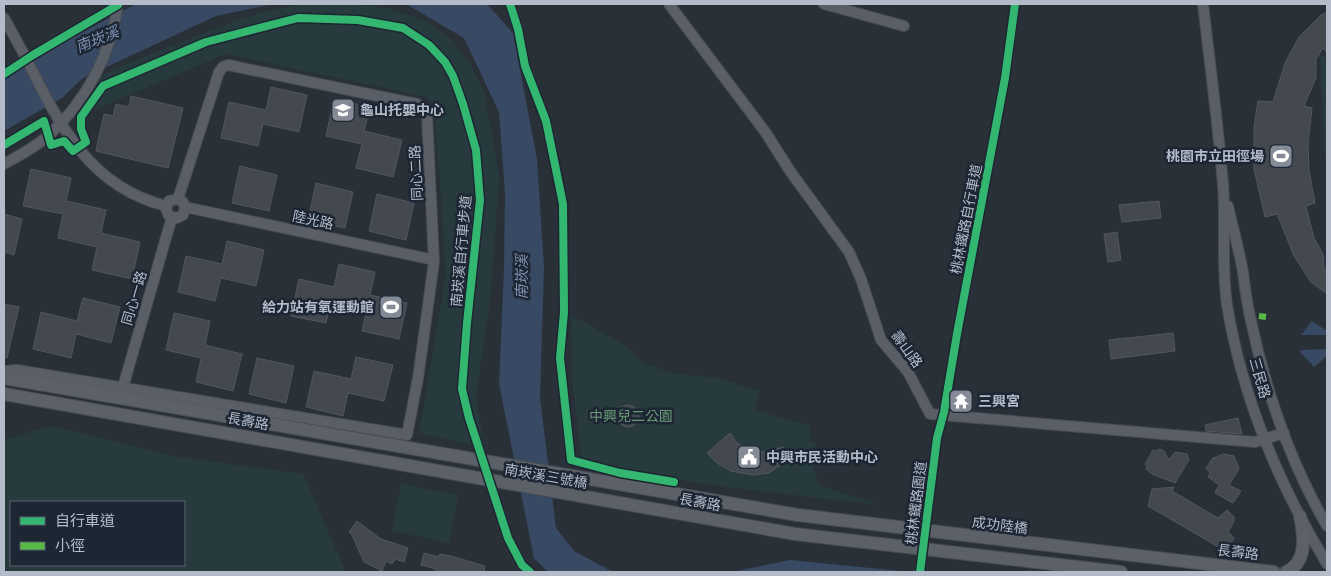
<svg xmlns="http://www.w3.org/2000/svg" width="1331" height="576" font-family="'PT Sans','Noto Sans TC',sans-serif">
<rect width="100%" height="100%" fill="#2a3038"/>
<path fill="#273a3e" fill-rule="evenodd" d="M 304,4 L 356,4 L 387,8 L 427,21 L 453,40 L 470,64 L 485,94 L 499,176 L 495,241 L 489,307 L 476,397 L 484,447 L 419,433 L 446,275 L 435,111 L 432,103 L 427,97 L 226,54 L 91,111 L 99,77 C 130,62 162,49 194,37 C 230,23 266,8 304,4 Z
M 1320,56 L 1327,56 L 1327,198 Z
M 571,315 L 628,347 L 643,363 L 671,373 L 718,378 L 759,391 L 755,410 L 810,426 L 810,441 L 816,443 L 813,466 L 818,485 L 881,505 C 781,493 679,485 582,459 L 572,383 Z
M 50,426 L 178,457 L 303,474 L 346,572 L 4,572 L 4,440 ZM 184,502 L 184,565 L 11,565 L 11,502 Z
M 401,484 L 458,495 L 449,543 L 392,531 Z"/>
<path fill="#384963" d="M 136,4 L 273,4 L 216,16 L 83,78 L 62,98 L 4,131 L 4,77 L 42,53 Z
M 406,4 L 487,4 L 513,33 L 537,159 L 544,267 L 540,398 L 556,528 L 574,551 L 613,572 L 548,572 L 534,558 L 499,384 L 504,270 L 505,193 L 499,112 L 464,38 Z
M 1312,321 L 1327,331 L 1327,335 L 1301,335 Z
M 1327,349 L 1327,356 L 1314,367 L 1300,352 L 1301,350 Z
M 790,560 L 911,572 L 732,572 Z"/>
<path fill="#444950" stroke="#52575f" d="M 1327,12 L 1327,52 L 1323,48 L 1316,59 L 1316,78 L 1304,106 L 1312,108 L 1308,143 L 1309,170 L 1315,203 L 1306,206 L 1314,238 L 1323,254 L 1324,267 L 1327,272 L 1327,294 L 1311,282 L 1294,256 L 1277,214 L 1265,217 L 1254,169 L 1254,127 L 1258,101 L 1273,102 L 1285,63 L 1299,37 L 1321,15 Z
M 271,87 L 307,95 L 299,132 L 263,124 L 258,146 L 221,138 L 229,102 L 266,110 Z
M 131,96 L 183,108 L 168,168 L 96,151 L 104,114 L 113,116 L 116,104 L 129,107 Z
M 334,99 L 370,107 L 364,131 L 402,140 L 393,177 L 356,168 L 362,144 L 326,136 Z
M 240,166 L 277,175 L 269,211 L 232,203 Z
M 31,169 L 71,178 L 66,201 L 106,210 L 101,233 L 140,242 L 132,279 L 92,270 L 97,247 L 58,238 L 63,214 L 23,206 Z
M 316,183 L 353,192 L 345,228 L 308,220 Z
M 377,194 L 414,203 L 406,240 L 369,231 Z
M 1159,201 L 1161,218 L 1122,222 L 1119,205 Z
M 4,214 L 22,219 L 14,255 L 4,252 Z
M 1117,232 L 1121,260 L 1108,262 L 1104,234 Z
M 227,241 L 264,250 L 256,286 L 221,278 L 215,301 L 178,292 L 186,256 L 222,264 Z
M 339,264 L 375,272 L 370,295 L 407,303 L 399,339 L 362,331 L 367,308 L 331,300 L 326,323 L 291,316 L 299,279 L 334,287 Z
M 83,298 L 120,307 L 111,343 L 76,334 L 71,358 L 33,349 L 41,312 L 77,321 Z
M 4,304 L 19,307 L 7,358 L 4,358 Z
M 174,313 L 210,321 L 205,345 L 242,354 L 233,391 L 196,382 L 201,358 L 166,350 Z
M 1173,333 L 1175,351 L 1111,359 L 1109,340 Z
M 356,357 L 393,365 L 384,401 L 348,393 L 343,416 L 306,407 L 314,371 L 351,379 Z
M 257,358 L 294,366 L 286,403 L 249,394 Z
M617 416a11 11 0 1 1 22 0a11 11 0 1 1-22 0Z
M 1238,418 L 1242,434 L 1206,431 L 1205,425 Z
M 730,433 L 737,443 L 749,450 L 766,452 L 783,447 L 788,460 L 769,473 L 753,475 L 731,471 L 717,463 L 707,453 Z
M 1160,449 L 1164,451 L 1169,460 L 1175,452 L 1187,454 L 1189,460 L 1175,483 L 1152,474 L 1146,469 L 1147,466 L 1145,464 L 1153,450 L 1155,451 Z
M 1224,454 L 1234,456 L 1239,469 L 1229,485 L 1241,491 L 1233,503 L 1215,493 L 1219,485 L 1208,477 L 1210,473 L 1206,468 L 1213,458 Z
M 1174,487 L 1172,491 L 1218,518 L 1227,510 L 1234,517 L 1234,521 L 1228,532 L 1234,538 L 1230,545 L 1220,548 L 1148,506 L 1152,489 Z
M 357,521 L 381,539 L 408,548 L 404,562 L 395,559 L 392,564 L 386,561 L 382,571 L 364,562 L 352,535 L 349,532 Z
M 424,553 L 439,557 L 440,554 L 451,556 L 485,566 L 484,572 L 453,572 L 446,570 L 445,572 L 435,572 L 436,569 L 421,565 Z"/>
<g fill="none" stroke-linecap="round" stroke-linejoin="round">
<g stroke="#484c53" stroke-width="12">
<path id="minor" d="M 669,4 L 766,133 L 790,171 L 849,252 L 861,279 L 881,340 L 908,372 L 930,414 L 1255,442 L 1284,433
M 824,4 L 904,26
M 1203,4 C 1210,64 1218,124 1223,184 C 1226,224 1221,264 1227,305 C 1242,396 1279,485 1327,564
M 4,18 C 12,32 20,47 28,62 C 60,126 90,187 166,206
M 4,164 C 20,155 36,147 49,135 C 87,100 111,54 118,4
M 1228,206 C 1233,228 1239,250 1243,272 C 1245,289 1247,305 1251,321 C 1266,391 1291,464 1327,526
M 185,207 L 183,215 L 177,218 L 169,216 L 166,209 L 169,201 L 178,199 L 183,202 L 185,207 L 434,260
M 4,371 L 17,370 L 407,435 L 418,378 L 434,262 L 427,115 L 424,108 L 417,104 L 228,65 L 223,67 L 219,72 L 178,199
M 123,387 L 172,217"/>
</g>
<g stroke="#484c55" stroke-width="14">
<path id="major" d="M 4,378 L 798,515 L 1274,572
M 4,394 L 795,534 L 1121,572
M 1286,572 C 1308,562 1304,536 1300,516"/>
</g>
<use href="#minor" stroke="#5a5e66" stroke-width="10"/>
<use href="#major" stroke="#5c6168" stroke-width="12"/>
<path stroke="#58b947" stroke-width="6" stroke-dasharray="12 6" stroke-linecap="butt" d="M 1259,316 L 1266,317"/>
<g stroke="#1d2633" stroke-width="11">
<path id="cycleway" d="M 510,4 L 518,29 L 525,66 L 546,121 L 563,204 L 564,312 L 560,358 L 571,460 L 620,473 L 674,482
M 4,74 L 33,55 L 118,5
M 4,145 L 44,121 L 51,145 L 64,141 L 73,151 L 86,142 L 81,129 L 81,117 L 103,86 L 206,42 L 298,18 L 358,20 L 403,28 L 429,45 L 445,62 L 453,76 L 463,104 L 476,150 L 480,200 L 467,323 L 462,389 L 469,418 L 508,538 L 522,565 L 530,572
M 920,572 L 937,438 L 944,412 L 957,334 L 1005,78 L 1015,4"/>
</g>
<use href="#cycleway" stroke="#33b770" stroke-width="8"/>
</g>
<defs>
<g id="school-square" transform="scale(1.25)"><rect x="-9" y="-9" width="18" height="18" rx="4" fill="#848b96" stroke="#1d2633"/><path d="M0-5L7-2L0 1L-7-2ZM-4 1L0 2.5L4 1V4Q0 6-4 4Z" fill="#fff"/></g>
<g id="stadium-square" transform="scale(1.25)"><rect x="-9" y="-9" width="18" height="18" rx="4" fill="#848b96" stroke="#1d2633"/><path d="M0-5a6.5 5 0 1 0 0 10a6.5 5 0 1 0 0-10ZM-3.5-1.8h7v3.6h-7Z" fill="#fff"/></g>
<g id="temple-square" transform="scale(1.25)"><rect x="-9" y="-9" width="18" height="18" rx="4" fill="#848b96" stroke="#1d2633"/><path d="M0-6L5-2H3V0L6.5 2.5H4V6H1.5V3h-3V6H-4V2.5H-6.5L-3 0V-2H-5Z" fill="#fff"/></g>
<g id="civic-square" transform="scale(1.25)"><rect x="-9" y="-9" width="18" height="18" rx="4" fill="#848b96" stroke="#1d2633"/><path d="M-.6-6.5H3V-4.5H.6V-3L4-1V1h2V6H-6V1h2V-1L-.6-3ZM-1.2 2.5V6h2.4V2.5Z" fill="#fff"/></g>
</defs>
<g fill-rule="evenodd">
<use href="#school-square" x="343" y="110"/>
<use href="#stadium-square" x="1281" y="156"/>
<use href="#stadium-square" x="391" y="307"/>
<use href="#temple-square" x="961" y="401"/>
<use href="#civic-square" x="749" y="457"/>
</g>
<g text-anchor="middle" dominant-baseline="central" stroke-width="5" stroke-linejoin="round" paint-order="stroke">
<g font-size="14" font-weight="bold" fill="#b4bcc9" stroke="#1d2633" text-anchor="start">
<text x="360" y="110">龜山托嬰中心</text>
<text x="1264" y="156" text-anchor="end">桃園市立田徑場</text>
<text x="374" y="307" text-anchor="end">給力站有氧運動館</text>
<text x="978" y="401">三興宮</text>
<text x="766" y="457">中興市民活動中心</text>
</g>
<g font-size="14" fill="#b4bcc9" stroke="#1d2633">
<text transform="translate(416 173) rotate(-93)">同心二路</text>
<text transform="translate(966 219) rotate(-79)">桃林鐵路自行車道</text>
<text transform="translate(313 220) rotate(12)">陸光路</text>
<text transform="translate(461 251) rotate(-85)">南崁溪自行車步道</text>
<text transform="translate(134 298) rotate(-74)">同心一路</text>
<text transform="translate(907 349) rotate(54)">壽山路</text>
<text transform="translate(1260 378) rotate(74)">三民路</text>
<text transform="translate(248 421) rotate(10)">長壽路</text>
<text transform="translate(546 476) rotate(10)">南崁溪三號橋</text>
<text transform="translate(700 502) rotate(10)">長壽路</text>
<text transform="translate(916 503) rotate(-83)">桃林鐵路園道</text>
<text transform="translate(1000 525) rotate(7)">成功陸橋</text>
<text transform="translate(1238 552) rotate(7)">長壽路</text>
</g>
<g font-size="14" fill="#6b9a76" stroke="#1d2633">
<text x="631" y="416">中興兒二公園</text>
</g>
<g font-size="15" font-style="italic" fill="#7c92b1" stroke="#1d2633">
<text transform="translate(97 39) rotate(-22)">南崁溪</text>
<text transform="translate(521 277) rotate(-90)">南崁溪</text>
</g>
</g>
<rect width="1331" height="576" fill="none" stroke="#b4bcc9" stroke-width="10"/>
<rect x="10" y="501" width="175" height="65" fill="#1d2633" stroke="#59626f"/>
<rect x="20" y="517" width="25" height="8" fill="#33b770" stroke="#59626f"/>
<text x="55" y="526" font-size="15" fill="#b4bcc9">自行車道</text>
<rect x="20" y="542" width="25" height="8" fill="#58b947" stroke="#59626f"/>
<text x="55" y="551" font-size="15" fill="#b4bcc9">小徑</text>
</svg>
